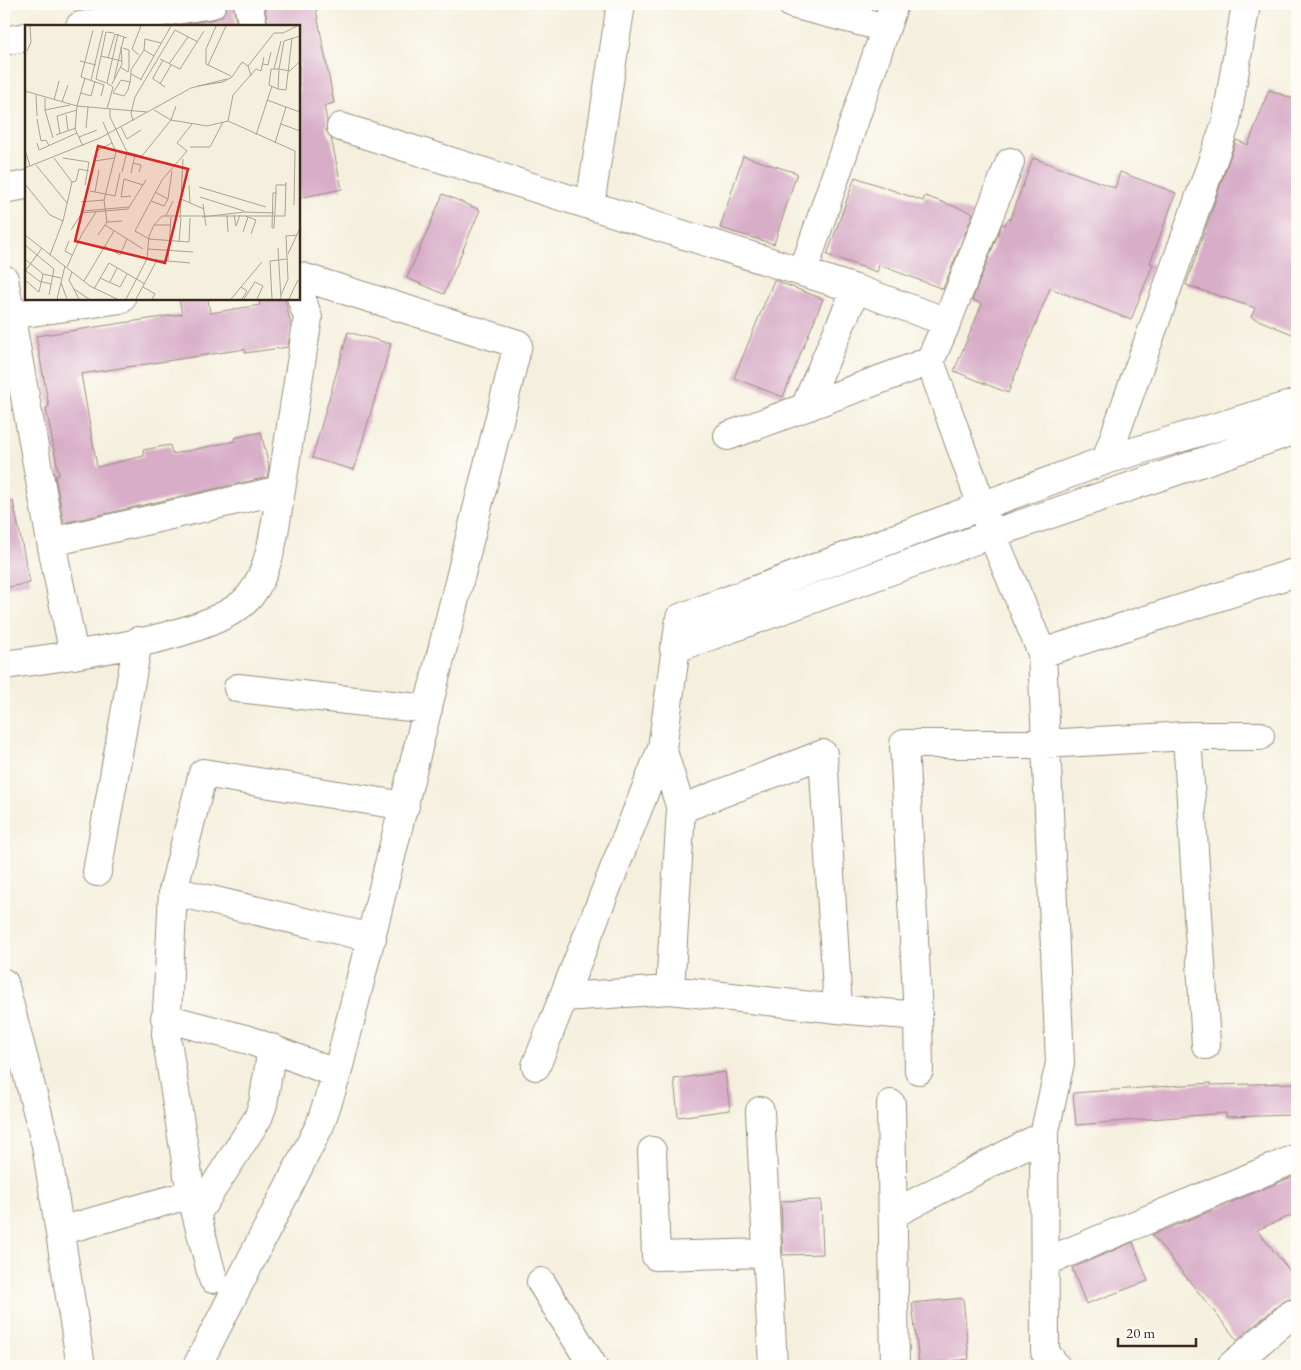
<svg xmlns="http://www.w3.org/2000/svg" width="1301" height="1370" font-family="'EB Garamond',serif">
<rect width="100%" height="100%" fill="#fdfcf7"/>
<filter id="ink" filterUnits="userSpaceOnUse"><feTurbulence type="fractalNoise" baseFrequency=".02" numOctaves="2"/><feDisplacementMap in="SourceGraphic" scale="10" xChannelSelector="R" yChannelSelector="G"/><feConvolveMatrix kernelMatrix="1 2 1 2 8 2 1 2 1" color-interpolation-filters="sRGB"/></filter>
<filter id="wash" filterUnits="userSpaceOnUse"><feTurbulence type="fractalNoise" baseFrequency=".0096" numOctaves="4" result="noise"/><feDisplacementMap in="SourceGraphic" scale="20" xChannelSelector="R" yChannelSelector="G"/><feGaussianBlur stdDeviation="1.12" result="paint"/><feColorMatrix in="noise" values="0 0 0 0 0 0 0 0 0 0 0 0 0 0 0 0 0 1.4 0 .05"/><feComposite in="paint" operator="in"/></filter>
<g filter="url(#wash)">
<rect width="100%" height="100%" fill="#f5f0de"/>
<g id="blocks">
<path fill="#d8adc8" d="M 227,4 L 233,4 L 237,26 L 174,26 L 215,19 L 222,16 Z
M 275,4 L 315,4 L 334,103 L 324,106 L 327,121 L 326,130 L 331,138 L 342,189 L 299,198 L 299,26 L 268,26 L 265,6 Z
M 1269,90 L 1297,100 L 1297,336 L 1251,317 L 1255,308 L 1186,285 L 1236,140 L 1248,145 Z
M 743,156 L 797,173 L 774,244 L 720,228 Z
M 1033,158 L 1115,188 L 1120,172 L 1176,193 L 1150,263 L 1153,264 L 1131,320 L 1050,288 L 1008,393 L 954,371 L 982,304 L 972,300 L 1002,224 L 1005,225 L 1008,219 L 1010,220 Z
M 855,177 L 923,201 L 925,196 L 973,213 L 943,289 L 879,265 L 877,272 L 827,255 Z
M 443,194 L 480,210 L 444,294 L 407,278 Z
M 774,280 L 823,299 L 783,397 L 734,378 Z
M 179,299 L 208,299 L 210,313 L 260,305 L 259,299 L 285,299 L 291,325 L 288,347 L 245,353 L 245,349 L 81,374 L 97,467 L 144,456 L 143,450 L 170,445 L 172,454 L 235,441 L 234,438 L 261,432 L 269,467 L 267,477 L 64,523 L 55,476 L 59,475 L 46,408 L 49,407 L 36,336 L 182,314 Z
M 348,332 L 391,344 L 354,470 L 312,458 Z
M 13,501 L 30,583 L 4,588 L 4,502 Z
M 725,1072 L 730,1110 L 678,1117 L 674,1079 Z
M 1211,1083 L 1211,1085 L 1294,1083 L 1295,1115 L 1226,1117 L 1226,1113 L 1076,1125 L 1073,1093 Z
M 1297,1175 L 1297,1213 L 1257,1230 L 1297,1280 L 1297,1299 L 1290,1299 L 1282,1302 L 1237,1340 L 1152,1235 Z
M 821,1200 L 823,1254 L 783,1255 L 781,1201 Z
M 1133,1242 L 1148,1281 L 1086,1304 L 1072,1268 Z
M 963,1298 L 969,1359 L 919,1364 L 912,1303 Z"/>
</g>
</g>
<g filter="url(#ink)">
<use href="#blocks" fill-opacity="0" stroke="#988d7e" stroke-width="1"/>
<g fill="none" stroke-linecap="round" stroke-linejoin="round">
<g stroke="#988d7e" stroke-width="30">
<path id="minor" d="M 248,4 L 253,26
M 792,4 L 886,28
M 80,26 L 212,4
M 4,41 L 26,37
M 341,127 L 856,289 L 947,322
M 1010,162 L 947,322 L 930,361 L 992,534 L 1042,653 L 1060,1063 L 1044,1135 L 1045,1352 L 1056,1366
M 4,189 L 26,185
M 590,205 L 621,4
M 803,272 L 894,4
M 4,279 L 51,542 L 74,655
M 4,316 L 121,299
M 805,407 L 856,289
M 728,436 L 930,361
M 1106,460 L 1226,123 L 1246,4
M 51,542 L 281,490 L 308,318 L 299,291
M 674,649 L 992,534 L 1293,431 L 1297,422
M 1042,653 L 1297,572
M 4,665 C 61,657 215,639 250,596 C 272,568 275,524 281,490
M 238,688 L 428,709
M 1187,736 L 1206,1045
M 662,748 L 681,809 L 670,990
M 97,872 L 138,641
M 173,891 L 166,1034 L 191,1194 L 213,1279
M 372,938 L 173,891 L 203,773 L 405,806
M 4,983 L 46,1145 L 81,1366
M 564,997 L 670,990 L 838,1009 L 823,754 L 681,809
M 838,1009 L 918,1016
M 165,1018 L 249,1040 L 337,1074
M 536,1066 L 662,748 L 680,618 L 1106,460 L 1297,403
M 919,1070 L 918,1016 L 904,744 L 1045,744 L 1187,736 L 1260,736
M 891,1104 L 895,1366
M 760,1111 L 773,1366
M 652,1151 L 656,1256 L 767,1253
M 197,1213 L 258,1118 L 263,1104 L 272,1048
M 893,1214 L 1044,1135
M 60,1231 L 191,1194
M 1045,1262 L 1297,1158
M 541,1282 L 593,1366
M 197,1366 L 320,1125 L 337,1074 L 518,344 L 299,276
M 1231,1366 L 1292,1314"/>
</g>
<use href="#minor" stroke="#fff" stroke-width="28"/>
</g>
</g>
<g transform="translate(25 25)">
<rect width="275" height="275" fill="#f5f0de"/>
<path fill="none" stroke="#aba191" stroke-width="1" d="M 191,1 L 181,24 L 181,39 L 206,51M 68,5 L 56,52 L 79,60 L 76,71M 275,11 L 259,16 L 254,44 L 253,64 L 244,60 L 246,44 L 254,44 L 265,46 L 275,36M 119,25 L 120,14 L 136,18M 2,26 L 6,17 L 5,1M 114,30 L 107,24 L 116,1M 76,31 L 81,7 L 89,8M 83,33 L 90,9 L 102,13M 135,34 L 155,44 L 179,6M 55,36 L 71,40M 144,39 L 163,12M 238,39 L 243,40 L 246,27M 183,40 L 201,1M 223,41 L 249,8 L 258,8 L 272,1M 95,42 L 103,47 L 104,43 L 104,25 L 98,23M 249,44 L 256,16M 127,53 L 140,62M 128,53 L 138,35M 89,54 L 99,12M 116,54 L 146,1M 66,55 L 78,5M 117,55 L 106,49 L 106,45 L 119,25 L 129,31M 105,57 L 96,55 L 88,68 L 99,71 L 103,65 L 105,57 L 106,49M 81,58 L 71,54 L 76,31 L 97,36M 87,59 L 97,39 L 96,22M 135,59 L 146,40M 173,61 L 198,57 L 207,52 L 217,37 L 223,41 L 226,51M 253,64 L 261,65 L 267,13M 0,66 L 52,81 L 122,87M 56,68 L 66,71 L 70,56M 11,70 L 12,91M 20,73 L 20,85 L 28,113M 29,75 L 34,56M 242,75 L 261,82M 37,77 L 43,60M 82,84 L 88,62 L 82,58 L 93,9M 85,84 L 85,92 L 102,127 L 117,131 L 146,95 L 151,81M 20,85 L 45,80M 129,85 L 146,95 L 182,101 L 203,96 L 270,126 L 269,180M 41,90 L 43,105M 12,94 L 16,116 L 21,115 L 24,121M 108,96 L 106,88 L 110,72 L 150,5 L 173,17M 203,96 L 208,70 L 231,44 L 236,46 L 239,32M 256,99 L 275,106M 96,102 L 102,114 L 116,105M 61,103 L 63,82M 35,109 L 32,91 L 52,85M 31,110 L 51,103M 231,110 L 247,61M 54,112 L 72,105M 12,118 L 14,125 L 52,108M 250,118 L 261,82 L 275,87M 58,121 L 50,104 L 52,81 L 60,53M 165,122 L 185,122 L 198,97M 0,125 L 5,141M 73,125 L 87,118M 38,133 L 64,137 L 60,160M 70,136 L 89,133M 108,138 L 116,140 L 114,147M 11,140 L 42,178M 0,143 L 75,113 L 166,63 L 202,54M 97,147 L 102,127M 106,148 L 110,130M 47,157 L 51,156 L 54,144 L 64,146M 0,159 L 25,190 L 38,196M 164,160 L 165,178M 174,162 L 241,182M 65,166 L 90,171 L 95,148M 70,167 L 74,145M 248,168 L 251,168 L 249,203 L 247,203 ZM 251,168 L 251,160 L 261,160M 106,171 L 96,172 L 99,154 L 118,160M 175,172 L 219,186M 143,174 L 147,146M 156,174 L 179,184M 126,176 L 139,181 L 143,174 L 130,167M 56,177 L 79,175M 178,179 L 181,201M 56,188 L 103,184 L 121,155M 209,190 L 211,201 L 215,190M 141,191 L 148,176M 202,191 L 203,207M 220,191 L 231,195 L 226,209M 177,192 L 220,187 L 249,188M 155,193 L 158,134M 165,193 L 164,217 L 124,214 L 110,206 L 137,155 L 162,126 L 152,118 L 167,99M 82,197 L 97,196M 80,200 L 118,224M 129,200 L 137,191 L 260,191 L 261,157M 46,205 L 58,186 L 104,182M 218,207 L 223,192M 0,210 L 65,261 L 92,274M 73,210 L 82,197 L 79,175 L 91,127 L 78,97M 44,216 L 40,226 L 47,230M 154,217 L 156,193M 0,220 L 29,244 L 24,270M 79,221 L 95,230 L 102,214M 253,223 L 256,274M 123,224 L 168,227M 263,229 L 275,203M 25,230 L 38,196 L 47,157 L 29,133M 0,234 L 18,249 L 36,253M 122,234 L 165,238M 143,236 L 146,192M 42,242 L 57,209 L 71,187M 0,245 L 14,256 L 26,259M 1,245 L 17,223M 47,247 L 44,255 L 54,274M 75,253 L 95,262 L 102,249M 0,255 L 14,267 L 18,249M 59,256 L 89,206M 85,257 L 92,243M 36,258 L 42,274M 118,262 L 130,269 L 127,274M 216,262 L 222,266 L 217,274M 49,264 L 64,274M 69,264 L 84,238 L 120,259M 256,270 L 263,254 L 261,211 L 272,210M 32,274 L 40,241M 101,274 L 122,234 L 124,211 L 129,200 L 145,200M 111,274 L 132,235M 206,274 L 237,237M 219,274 L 230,257 L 238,261 L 232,274M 247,274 L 245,236 L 262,234M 264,274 L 273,255"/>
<path fill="#d62828" fill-opacity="0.15" stroke="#d62828" stroke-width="2.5" d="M 73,121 L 163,144 L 140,238 L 50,216 Z"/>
<rect width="275" height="275" fill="none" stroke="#3b2a1e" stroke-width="2.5"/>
</g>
<rect width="1301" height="1370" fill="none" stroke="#fdfcf7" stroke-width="20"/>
<path d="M1118 1338v8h78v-8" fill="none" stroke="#3b2a1e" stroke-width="2.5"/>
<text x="1126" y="1338" font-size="15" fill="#3b2a1e" stroke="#fdfcf7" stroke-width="4" paint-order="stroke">20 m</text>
</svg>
